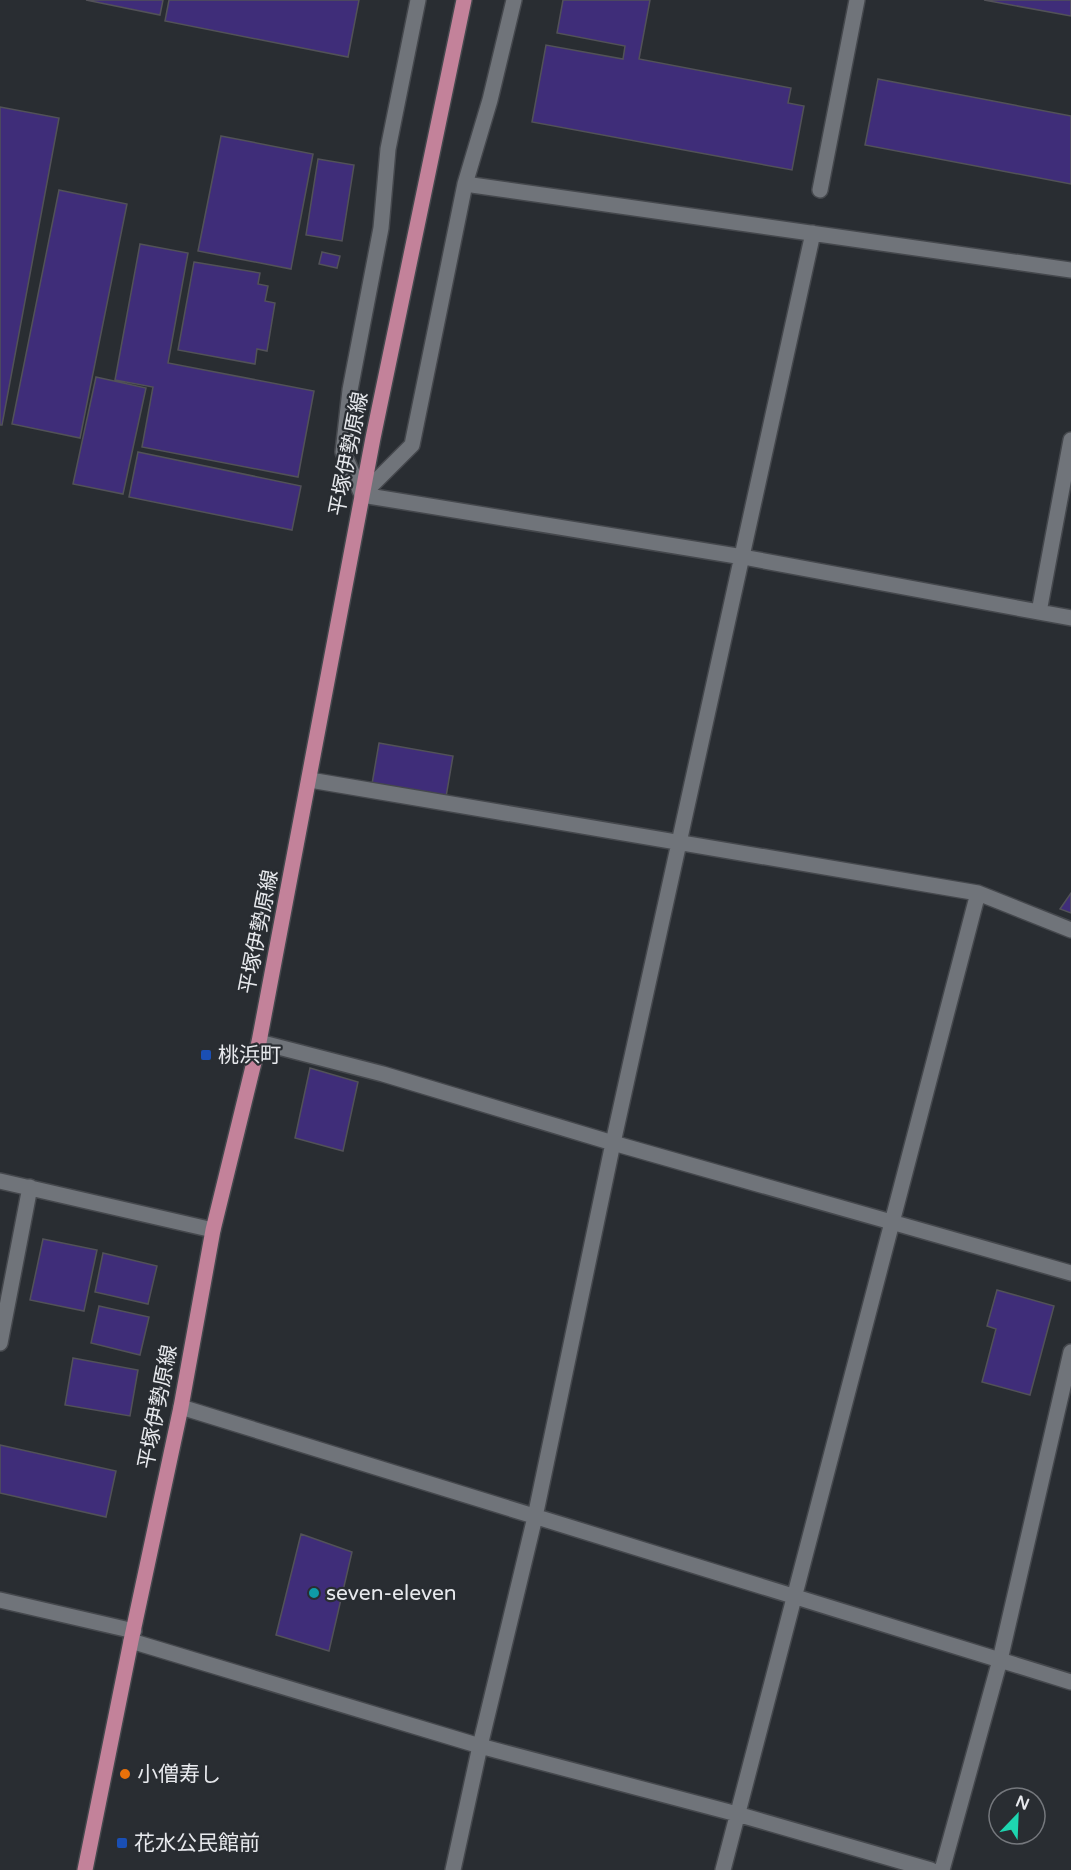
<svg xmlns="http://www.w3.org/2000/svg" width="1071" height="1870" font-family="'Varela Round','Noto Sans JP',sans-serif">
<rect width="100%" height="100%" fill="#292d32"/>
<path fill="#3f2d79" stroke="#525258" stroke-width="1.5" d="M 86,0 L 163,0 L 160,15 Z
M 169,0 L 359,0 L 348,57 L 165,21 Z
M 563,0 L 650,0 L 639,59 L 791,88 L 788,103 L 804,106 L 792,170 L 532,122 L 546,45 L 623,59 L 625,46 L 557,33 Z
M 984,0 L 1071,0 L 1071,16 Z
M 878,79 L 1071,116 L 1071,184 L 865,145 Z
M 0,107 L 59,118 L 2,425 L 0,425 Z
M 221,136 L 313,154 L 291,269 L 198,251 Z
M 318,159 L 354,165 L 342,241 L 306,235 Z
M 59,190 L 127,204 L 80,438 L 12,424 Z
M 140,244 L 188,253 L 168,363 L 314,391 L 298,477 L 142,447 L 153,387 L 115,380 Z
M 322,252 L 340,256 L 337,268 L 319,264 Z
M 194,262 L 260,273 L 258,284 L 268,286 L 265,301 L 275,303 L 267,351 L 257,349 L 255,364 L 178,350 Z
M 96,377 L 146,388 L 123,494 L 73,484 Z
M 138,452 L 301,486 L 292,530 L 129,497 Z
M 379,743 L 453,756 L 446,797 L 372,784 Z
M 1071,893 L 1071,913 L 1060,909 Z
M 310,1068 L 358,1082 L 343,1151 L 295,1138 Z
M 43,1239 L 97,1250 L 84,1311 L 30,1300 Z
M 103,1253 L 157,1266 L 148,1304 L 95,1292 Z
M 997,1290 L 1054,1306 L 1030,1395 L 982,1382 L 996,1329 L 987,1326 Z
M 99,1306 L 149,1317 L 140,1355 L 91,1343 Z
M 73,1358 L 138,1370 L 130,1416 L 65,1405 Z
M 0,1445 L 116,1471 L 106,1517 L 0,1493 Z
M 301,1534 L 352,1552 L 329,1651 L 276,1635 Z"/>
<g fill="none" stroke-linecap="round" stroke-linejoin="round">
<g stroke="#45484d" stroke-width="18">
<path id="minor" d="M 465,184 L 1071,270
M 820,190 L 857,0
M 362,495 L 743,557 L 1071,618
M 362,495 L 412,445 L 465,184 L 490,100 L 514,0
M 362,495 L 343,452 L 350,390 L 381,228 L 388,149 L 418,0
M 1039,612 L 1071,440
M 310,780 L 978,893 L 1071,930
M 259,1042 L 383,1074 L 613,1143 L 1071,1273
M 0,1181 L 213,1230
M 0,1343 L 30,1187
M 181,1407 L 1071,1682
M 0,1600 L 134,1631
M 131,1641 L 480,1746 L 737,1814 L 931,1870
M 453,1870 L 480,1746 L 535,1517 L 613,1143 L 813,233
M 723,1870 L 978,893
M 942,1870 L 1000,1660 L 1071,1352"/>
</g>
<g stroke="#45484d" stroke-width="18">
<path id="major" d="M 85,1870 L 131,1641 L 181,1407 L 213,1230 L 259,1042 L 373,438 L 464,0"/>
</g>
<use href="#minor" stroke="#70747a" stroke-width="15"/>
<use href="#major" stroke="#c3829a" stroke-width="15"/>
</g>
<g fill="#1a4fb4" stroke="#292d32" stroke-width="2">
<rect x="200" y="1049" width="12" height="12" rx="3"/>
<rect x="116" y="1837" width="12" height="12" rx="3"/>
</g>
<circle fill="#0f9aa8" stroke="#292d32" stroke-width="2" cx="314" cy="1593" r="6"/>
<circle fill="#e8710a" stroke="#292d32" stroke-width="2" cx="125" cy="1774" r="6"/>
<g text-anchor="middle" dominant-baseline="central" stroke-width="4.5" stroke-linejoin="round" paint-order="stroke">
<g font-size="21" fill="#e7e9ed" stroke="#292d32">
<text transform="translate(349 454) rotate(-79)">平塚伊勢原線</text>
<text transform="translate(259 932) rotate(-79)">平塚伊勢原線</text>
<text transform="translate(158 1407) rotate(-79)">平塚伊勢原線</text>
</g>
<g font-size="21" fill="#e7e9ed" stroke="#292d32" text-anchor="start">
<text x="218" y="1055">桃浜町</text>
<text x="326" y="1593">seven-eleven</text>
<text x="137" y="1774">小僧寿し</text>
<text x="134" y="1843">花水公民館前</text>
</g>
</g>
<g transform="translate(1017 1816) rotate(23)"><circle r="28" fill="#292d32" stroke="#75787d" stroke-width="1.5"/>
<path d="M0-4.5L10 22L0 15L-10 22Z" fill="#1ed5b0"/>
<text y="-9" font-size="16" font-weight="bold" text-anchor="middle" fill="#e7e9ed">N</text>
</g>
</svg>
